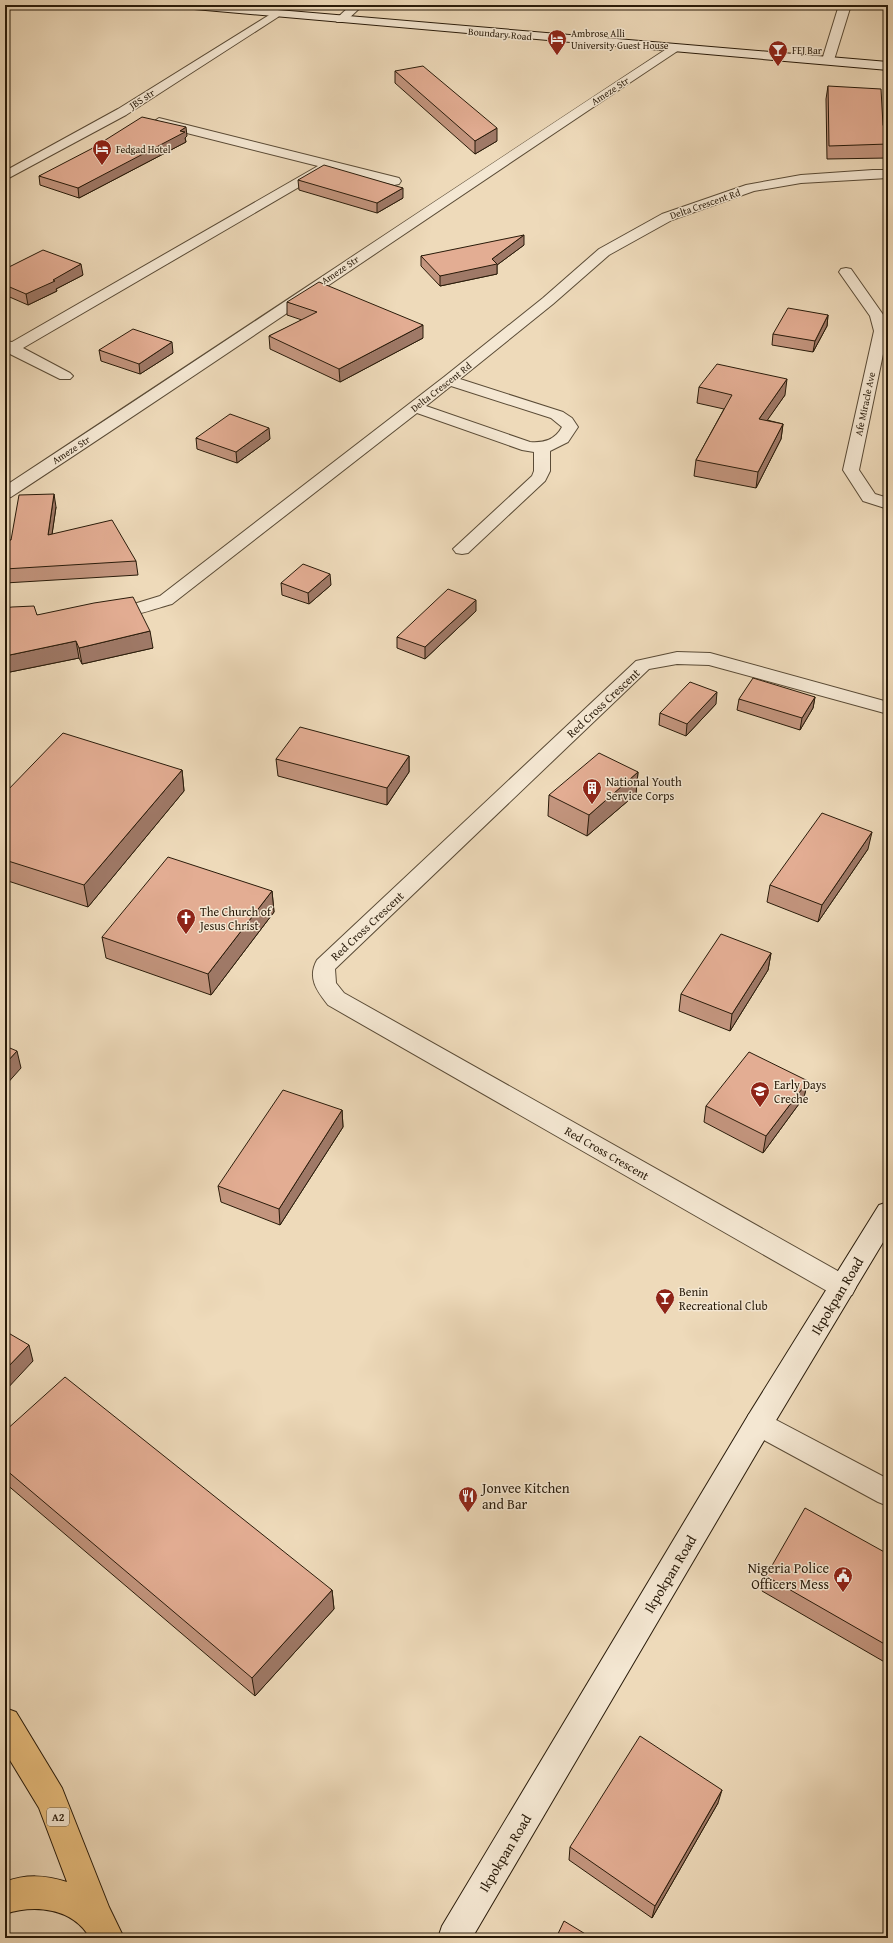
<svg xmlns="http://www.w3.org/2000/svg" width="893" height="1943" font-family="'Gentium Book Plus',serif">
<rect width="100%" height="100%" fill="#eedaba"/>
<filter id="stains"><feTurbulence type="fractalNoise" baseFrequency=".005" numOctaves="4"/><feColorMatrix values="0 0 0 0 .2 0 0 0 0 .09 0 0 0 0 .02 0 0 0 .5 -.17"/></filter>
<radialGradient id="worn" r=".72"><stop offset=".6" stop-color="#630" stop-opacity="0"/><stop offset="1" stop-color="#630" stop-opacity=".3"/></radialGradient>
<g fill="none" stroke-linecap="round" stroke-linejoin="round">
<g stroke="#5a4b36" stroke-width="2">
<path id="street" d="M 351,5 L 363,5 L 345,22 L 337,22 L 335,20 L 337,18 Z
M 839,5 L 851,5 L 834,60 L 828,63 L 822,60 Z
M 274,12 L 280,15 L 278,17 L 126,115 L 5,180 L 5,171 L 118,109 Z
M 675,45 L 679,46 L 681,48 L 679,50 C 456,198 235,350 11,497 L 5,498 L 5,486 C 228,341 448,191 671,46 Z
M 159,118 L 399,178 L 401,181 L 399,184 L 394,185 L 330,169 L 23,348 L 70,373 L 73,376 L 70,379 L 60,379 L 6,352 L 5,341 L 12,342 L 318,166 L 155,125 L 153,122 Z
M 873,170 L 888,170 L 888,178 L 801,183 L 754,191 L 672,220 L 609,255 L 553,304 L 460,379 L 563,412 L 572,418 L 578,427 L 568,442 L 550,451 L 550,471 L 545,481 L 468,553 L 462,554 L 456,553 L 453,549 L 532,476 L 534,471 L 534,452 L 522,450 L 417,413 L 172,604 C 154,609 122,621 104,617 L 101,613 L 104,609 L 137,603 L 160,596 L 444,377 L 543,298 L 599,249 L 662,214 L 746,185 L 801,175 ZM 451,386 L 551,418 L 562,427 C 555,440 544,443 530,442 L 426,406 Z
M 846,268 L 851,269 L 884,316 L 888,330 L 859,470 L 875,494 L 888,498 L 888,509 L 863,501 L 843,470 L 874,331 L 870,316 L 839,272 L 841,269 Z
M 677,652 L 710,653 L 888,702 L 888,714 L 709,665 L 677,664 L 649,669 L 335,969 L 336,983 L 344,993 L 852,1279 L 856,1287 L 852,1295 L 843,1298 L 834,1295 L 328,1005 C 317,991 307,978 317,960 L 636,661 Z
M 759,1411 L 888,1479 L 888,1506 L 878,1502 L 749,1432 L 745,1423 L 749,1414 Z"/>
</g>
<g stroke="#291b0a" stroke-width="2">
<path id="secondary" d="M 177,5 L 218,5 L 888,62 L 888,70 L 183,8 Z
M 888,1202 L 888,1234 L 769,1432 L 472,1938 L 438,1938 L 442,1926 L 749,1414 L 879,1205 Z"/>
</g>
<g stroke="#291b0a" stroke-width="2">
<path id="highway" d="M 5,1708 L 16,1712 L 62,1788 L 109,1907 L 124,1938 L 90,1938 C 73,1908 35,1904 5,1914 L 5,1882 C 26,1874 45,1875 67,1882 L 39,1808 L 5,1752 Z"/>
</g>
<use href="#street" fill="#f4e7d2" fill-rule="evenodd"/>
<use href="#secondary" fill="#f4e7d2" fill-rule="evenodd"/>
<use href="#highway" fill="#e7bd7d" fill-rule="evenodd"/>
</g>
<path fill="#c3957e" stroke="#291b0a" d="M 395,71 L 497,141 L 475,154 L 395,83 Z
M 828,86 L 883,125 L 888,134 L 888,158 L 827,159 L 826,99 Z
M 187,136 L 185,138 L 186,142 L 79,198 L 40,185 L 39,176 Z
M 298,180 L 403,198 L 377,213 L 299,190 Z
M 524,245 L 497,265 L 497,274 L 440,286 L 421,266 L 421,256 Z
M 5,269 L 83,275 L 56,289 L 57,291 L 28,305 L 5,295 Z
M 287,302 L 423,338 L 340,382 L 270,349 L 269,336 L 302,320 L 287,315 Z
M 828,315 L 827,326 L 813,352 L 772,345 L 773,334 Z
M 99,350 L 173,353 L 140,374 L 101,361 Z
M 699,387 L 785,395 L 767,420 L 783,424 L 781,439 L 756,488 L 694,476 L 696,460 L 724,409 L 697,403 Z
M 196,438 L 270,439 L 237,463 L 197,449 Z
M 56,507 L 52,534 L 136,561 L 138,575 L 5,583 L 5,541 L 11,540 Z
M 281,583 L 331,585 L 309,604 L 282,595 Z
M 5,608 L 37,615 L 153,648 L 82,664 L 79,658 L 5,673 Z
M 476,611 L 425,659 L 397,648 L 397,637 Z
M 815,697 L 813,708 L 800,730 L 737,710 L 739,699 Z
M 716,704 L 686,736 L 659,725 L 660,713 Z
M 409,756 L 409,772 L 387,805 L 278,776 L 276,759 Z
M 182,770 L 184,791 L 88,907 L 5,880 L 5,793 Z
M 638,772 L 636,794 L 587,836 L 548,816 L 549,795 Z
M 868,849 L 818,922 L 767,902 L 770,885 Z
M 272,891 L 274,912 L 211,995 L 106,958 L 102,937 Z
M 771,953 L 768,970 L 730,1031 L 679,1011 L 681,994 Z
M 808,1081 L 804,1097 L 763,1153 L 704,1122 L 706,1106 Z
M 342,1110 L 343,1127 L 280,1225 L 221,1202 L 218,1186 Z
M 5,1431 L 332,1590 L 334,1609 L 255,1696 L 5,1483 Z
M 888,1554 L 888,1664 L 762,1591 L 766,1576 Z
M 718,1803 L 652,1918 L 569,1860 L 570,1847 Z"/>
<path fill="#9f7967" stroke="#291b0a" d="M 186,127 L 187,136 L 185,138 L 186,142 L 79,198 L 78,188 L 180,131 Z
M 497,128 L 497,141 L 475,154 L 475,141 Z
M 403,188 L 403,198 L 377,213 L 377,203 Z
M 524,235 L 524,245 L 497,265 L 497,274 L 440,286 L 440,276 L 492,259 Z
M 81,264 L 83,275 L 56,289 L 57,291 L 28,305 L 26,294 Z
M 828,315 L 827,326 L 813,352 L 815,341 Z
M 423,325 L 423,338 L 340,382 L 339,369 Z
M 172,342 L 173,353 L 140,374 L 139,364 Z
M 787,379 L 785,395 L 757,435 L 759,419 Z
M 783,424 L 781,439 L 756,488 L 758,472 Z
M 269,428 L 270,439 L 237,463 L 236,452 Z
M 54,494 L 56,507 L 50,548 L 48,535 Z
M 330,574 L 331,585 L 309,604 L 308,593 Z
M 476,600 L 476,611 L 425,659 L 425,647 Z
M 150,631 L 153,648 L 82,664 L 79,648 Z
M 76,641 L 79,658 L 5,673 L 5,656 Z
M 717,692 L 716,704 L 686,736 L 687,724 Z
M 815,697 L 813,708 L 800,730 L 802,718 Z
M 409,756 L 409,772 L 387,805 L 387,788 Z
M 182,770 L 184,791 L 88,907 L 84,885 Z
M 638,772 L 636,794 L 587,836 L 589,815 Z
M 872,832 L 868,849 L 818,922 L 822,905 Z
M 272,891 L 274,912 L 211,995 L 208,974 Z
M 771,953 L 768,970 L 730,1031 L 732,1014 Z
M 17,1051 L 21,1068 L 5,1086 L 5,1064 Z
M 808,1081 L 804,1097 L 763,1153 L 766,1136 Z
M 342,1110 L 343,1127 L 280,1225 L 279,1209 Z
M 29,1345 L 33,1361 L 5,1391 L 5,1370 Z
M 332,1590 L 334,1609 L 255,1696 L 252,1678 Z
M 722,1790 L 718,1803 L 652,1918 L 655,1906 Z"/>
<path fill="#e3ad93" stroke="#291b0a" d="M 423,66 L 497,128 L 475,141 L 395,71 Z
M 828,86 L 881,89 L 883,125 L 888,134 L 888,144 L 829,146 Z
M 142,117 L 186,127 L 180,131 L 185,132 L 78,188 L 39,176 L 91,149 Z
M 324,165 L 403,188 L 377,203 L 298,180 Z
M 524,235 L 492,259 L 497,264 L 440,276 L 421,256 Z
M 43,250 L 81,264 L 53,280 L 55,281 L 26,294 L 5,285 L 5,269 Z
M 319,282 L 423,325 L 339,369 L 269,336 L 317,312 L 287,302 Z
M 788,308 L 828,315 L 815,341 L 773,334 Z
M 133,329 L 172,342 L 139,364 L 99,350 Z
M 717,364 L 787,379 L 759,419 L 783,424 L 758,472 L 696,460 L 732,395 L 699,387 Z
M 230,414 L 269,428 L 236,452 L 196,438 Z
M 54,494 L 48,535 L 112,520 L 136,561 L 5,569 L 5,541 L 11,540 L 19,495 Z
M 303,564 L 330,574 L 308,593 L 281,583 Z
M 448,589 L 476,600 L 425,647 L 397,637 Z
M 133,597 L 150,631 L 79,648 L 76,641 L 5,656 L 5,608 L 12,607 L 34,606 L 37,615 L 94,603 Z
M 753,678 L 815,697 L 802,718 L 739,699 Z
M 690,682 L 717,692 L 687,724 L 660,713 Z
M 300,727 L 409,756 L 387,788 L 276,759 Z
M 63,733 L 182,770 L 84,885 L 5,860 L 5,793 Z
M 599,753 L 638,772 L 589,815 L 549,795 Z
M 822,813 L 872,832 L 822,905 L 770,885 Z
M 168,857 L 272,891 L 208,974 L 102,937 Z
M 721,934 L 771,953 L 732,1014 L 681,994 Z
M 5,1046 L 17,1051 L 5,1064 Z
M 749,1052 L 808,1081 L 766,1136 L 706,1106 Z
M 283,1090 L 342,1110 L 279,1209 L 218,1186 Z
M 5,1331 L 29,1345 L 5,1370 Z
M 65,1377 L 332,1590 L 252,1678 L 5,1469 L 5,1431 Z
M 805,1508 L 888,1554 L 888,1646 L 766,1576 Z
M 640,1736 L 722,1790 L 655,1906 L 570,1847 Z
M 564,1921 L 592,1938 L 556,1938 Z"/>
<defs>
<g id="hotel-pin" transform="scale(1)"><path d="M0 17L-7.5 6A9.5 9.5 0 1 1 7.5 6Z" fill="#8f2418" stroke="#f4e7d2"/><path d="M-6-4.5h1.5V1H6V5H4.5V3h-9V5H-6ZM-4 0a1.8 1.8 0 1 1 3.6 0ZM.5 0V-2.5h3Q6-2.5 6 0Z" fill="#fff"/></g>
<g id="bar-pin" transform="scale(1)"><path d="M0 17L-7.5 6A9.5 9.5 0 1 1 7.5 6Z" fill="#8f2418" stroke="#f4e7d2"/><path d="M-6-5H6L.8 .8V4.5H3.5V6h-7V4.5H-.8V.8Z" fill="#fff"/></g>
<g id="building-pin" transform="scale(1)"><path d="M0 17L-7.5 6A9.5 9.5 0 1 1 7.5 6Z" fill="#8f2418" stroke="#f4e7d2"/><path d="M-4-6H4V6H1V3H-1V6H-4ZM-2.5-4.3h1.7v1.8h-1.7ZM.8-4.3h1.7v1.8H.8ZM-2.5-1h1.7V.8h-1.7ZM.8-1h1.7V.8H.8Z" fill="#fff"/></g>
<g id="church-pin" transform="scale(1)"><path d="M0 17L-7.5 6A9.5 9.5 0 1 1 7.5 6Z" fill="#8f2418" stroke="#f4e7d2"/><path d="M-1.2-6h2.4v3.5h3.3v2.4h-3.3V6h-2.4V-.1h-3.3v-2.4h3.3Z" fill="#fff"/></g>
<g id="school-pin" transform="scale(1)"><path d="M0 17L-7.5 6A9.5 9.5 0 1 1 7.5 6Z" fill="#8f2418" stroke="#f4e7d2"/><path d="M0-5L7-2L0 1L-7-2ZM-4 1L0 2.5L4 1V4Q0 6-4 4Z" fill="#fff"/></g>
<g id="restaurant-pin" transform="scale(1)"><path d="M0 17L-7.5 6A9.5 9.5 0 1 1 7.5 6Z" fill="#8f2418" stroke="#f4e7d2"/><path d="M-5-6h1v4h1v-4h1v4h1v-4h1v5L-1.5 .5V6h-2V.5L-5-1ZM5-6V6H3V1.5H1.5Q1.5-4 5-6Z" fill="#fff"/></g>
<g id="civic-pin" transform="scale(1)"><path d="M0 17L-7.5 6A9.5 9.5 0 1 1 7.5 6Z" fill="#8f2418" stroke="#f4e7d2"/><path d="M-.6-6.5H3V-4.5H.6V-3L4-1V1h2V6H-6V1h2V-1L-.6-3ZM-1.2 2.5V6h2.4V2.5Z" fill="#fff"/></g>
</defs>
<g fill-rule="evenodd">
<use href="#hotel-pin" x="557" y="39"/>
<use href="#bar-pin" x="778" y="50"/>
<use href="#hotel-pin" x="102" y="149"/>
<use href="#building-pin" x="592" y="788"/>
<use href="#church-pin" x="186" y="918"/>
<use href="#school-pin" x="760" y="1091"/>
<use href="#bar-pin" x="665" y="1298"/>
<use href="#restaurant-pin" x="468" y="1496"/>
<use href="#civic-pin" x="843" y="1576"/>
</g>
<g text-anchor="middle" dominant-baseline="central" stroke-width="3" stroke-linejoin="round" paint-order="stroke">
<g font-size="10" fill="#291b0a" stroke="#f4e7d2" text-anchor="start">
<text x="571" y="33">Ambrose Alli<tspan x="571" dy="12">University Guest House</tspan></text>
<text x="792" y="50">FEJ Bar</text>
<text x="116" y="149">Fedgad Hotel</text>
</g>
<g font-size="10" fill="#291b0a" stroke="#f4e7d2">
<text transform="translate(500 34) rotate(5)">Boundary Road</text>
<text transform="translate(610 91) rotate(-33)">Ameze Str</text>
<text transform="translate(142 99) rotate(-33)">JBS str</text>
<text transform="translate(705 204) rotate(-19)">Delta Crescent Rd</text>
<text transform="translate(340 270) rotate(-34)">Ameze Str</text>
<text transform="translate(441 387) rotate(-38)">Delta Crescent Rd</text>
<text transform="translate(865 404) rotate(-78)">Afe Miracle Ave</text>
<text transform="translate(71 450) rotate(-33)">Ameze Str</text>
</g>
<rect fill="#f4e7d2" stroke="#665846" stroke-width="1" x="47" y="1808" width="22" height="18" rx="3"/>
<g font-size="11" font-weight="bold" fill="#291b0a">
<text x="58" y="1817">A2</text>
</g>
<g font-size="12" fill="#291b0a" stroke="#f4e7d2">
<text transform="translate(603 703) rotate(-43)">Red Cross Crescent</text>
<text transform="translate(367 926) rotate(-43)">Red Cross Crescent</text>
<text transform="translate(607 1153) rotate(30)">Red Cross Crescent</text>
</g>
<g font-size="12" fill="#291b0a" stroke="#f4e7d2" text-anchor="start">
<text x="606" y="781">National Youth<tspan x="606" dy="14">Service Corps</tspan></text>
<text x="200" y="911">The Church of<tspan x="200" dy="14">Jesus Christ</tspan></text>
<text x="774" y="1084">Early Days<tspan x="774" dy="14">Creche</tspan></text>
<text x="679" y="1291">Benin<tspan x="679" dy="14">Recreational Club</tspan></text>
</g>
<g font-size="14" fill="#291b0a" stroke="#f4e7d2">
<text transform="translate(837 1296) rotate(-59)">Ikpokpan Road</text>
<text transform="translate(670 1574) rotate(-59)">Ikpokpan Road</text>
<text transform="translate(505 1853) rotate(-59)">Ikpokpan Road</text>
</g>
<g font-size="14" fill="#291b0a" stroke="#f4e7d2" text-anchor="start">
<text x="482" y="1488">Jonvee Kitchen<tspan x="482" dy="16">and Bar</tspan></text>
<text x="829" y="1568" text-anchor="end">Nigeria Police<tspan x="829" dy="16">Officers Mess</tspan></text>
</g>
</g>
<rect width="893" height="1943" fill="none" stroke="#eedaba" stroke-width="20"/>
<rect x="6" y="6" width="881" height="1931" fill="none" stroke="#291b0a" stroke-width="2"/>
<rect x="10" y="10" width="873" height="1923" fill="none" stroke="#291b0a"/>
<rect width="100%" height="100%" filter="url(#stains)"/>
<rect width="100%" height="100%" fill="url(#worn)"/>
</svg>
